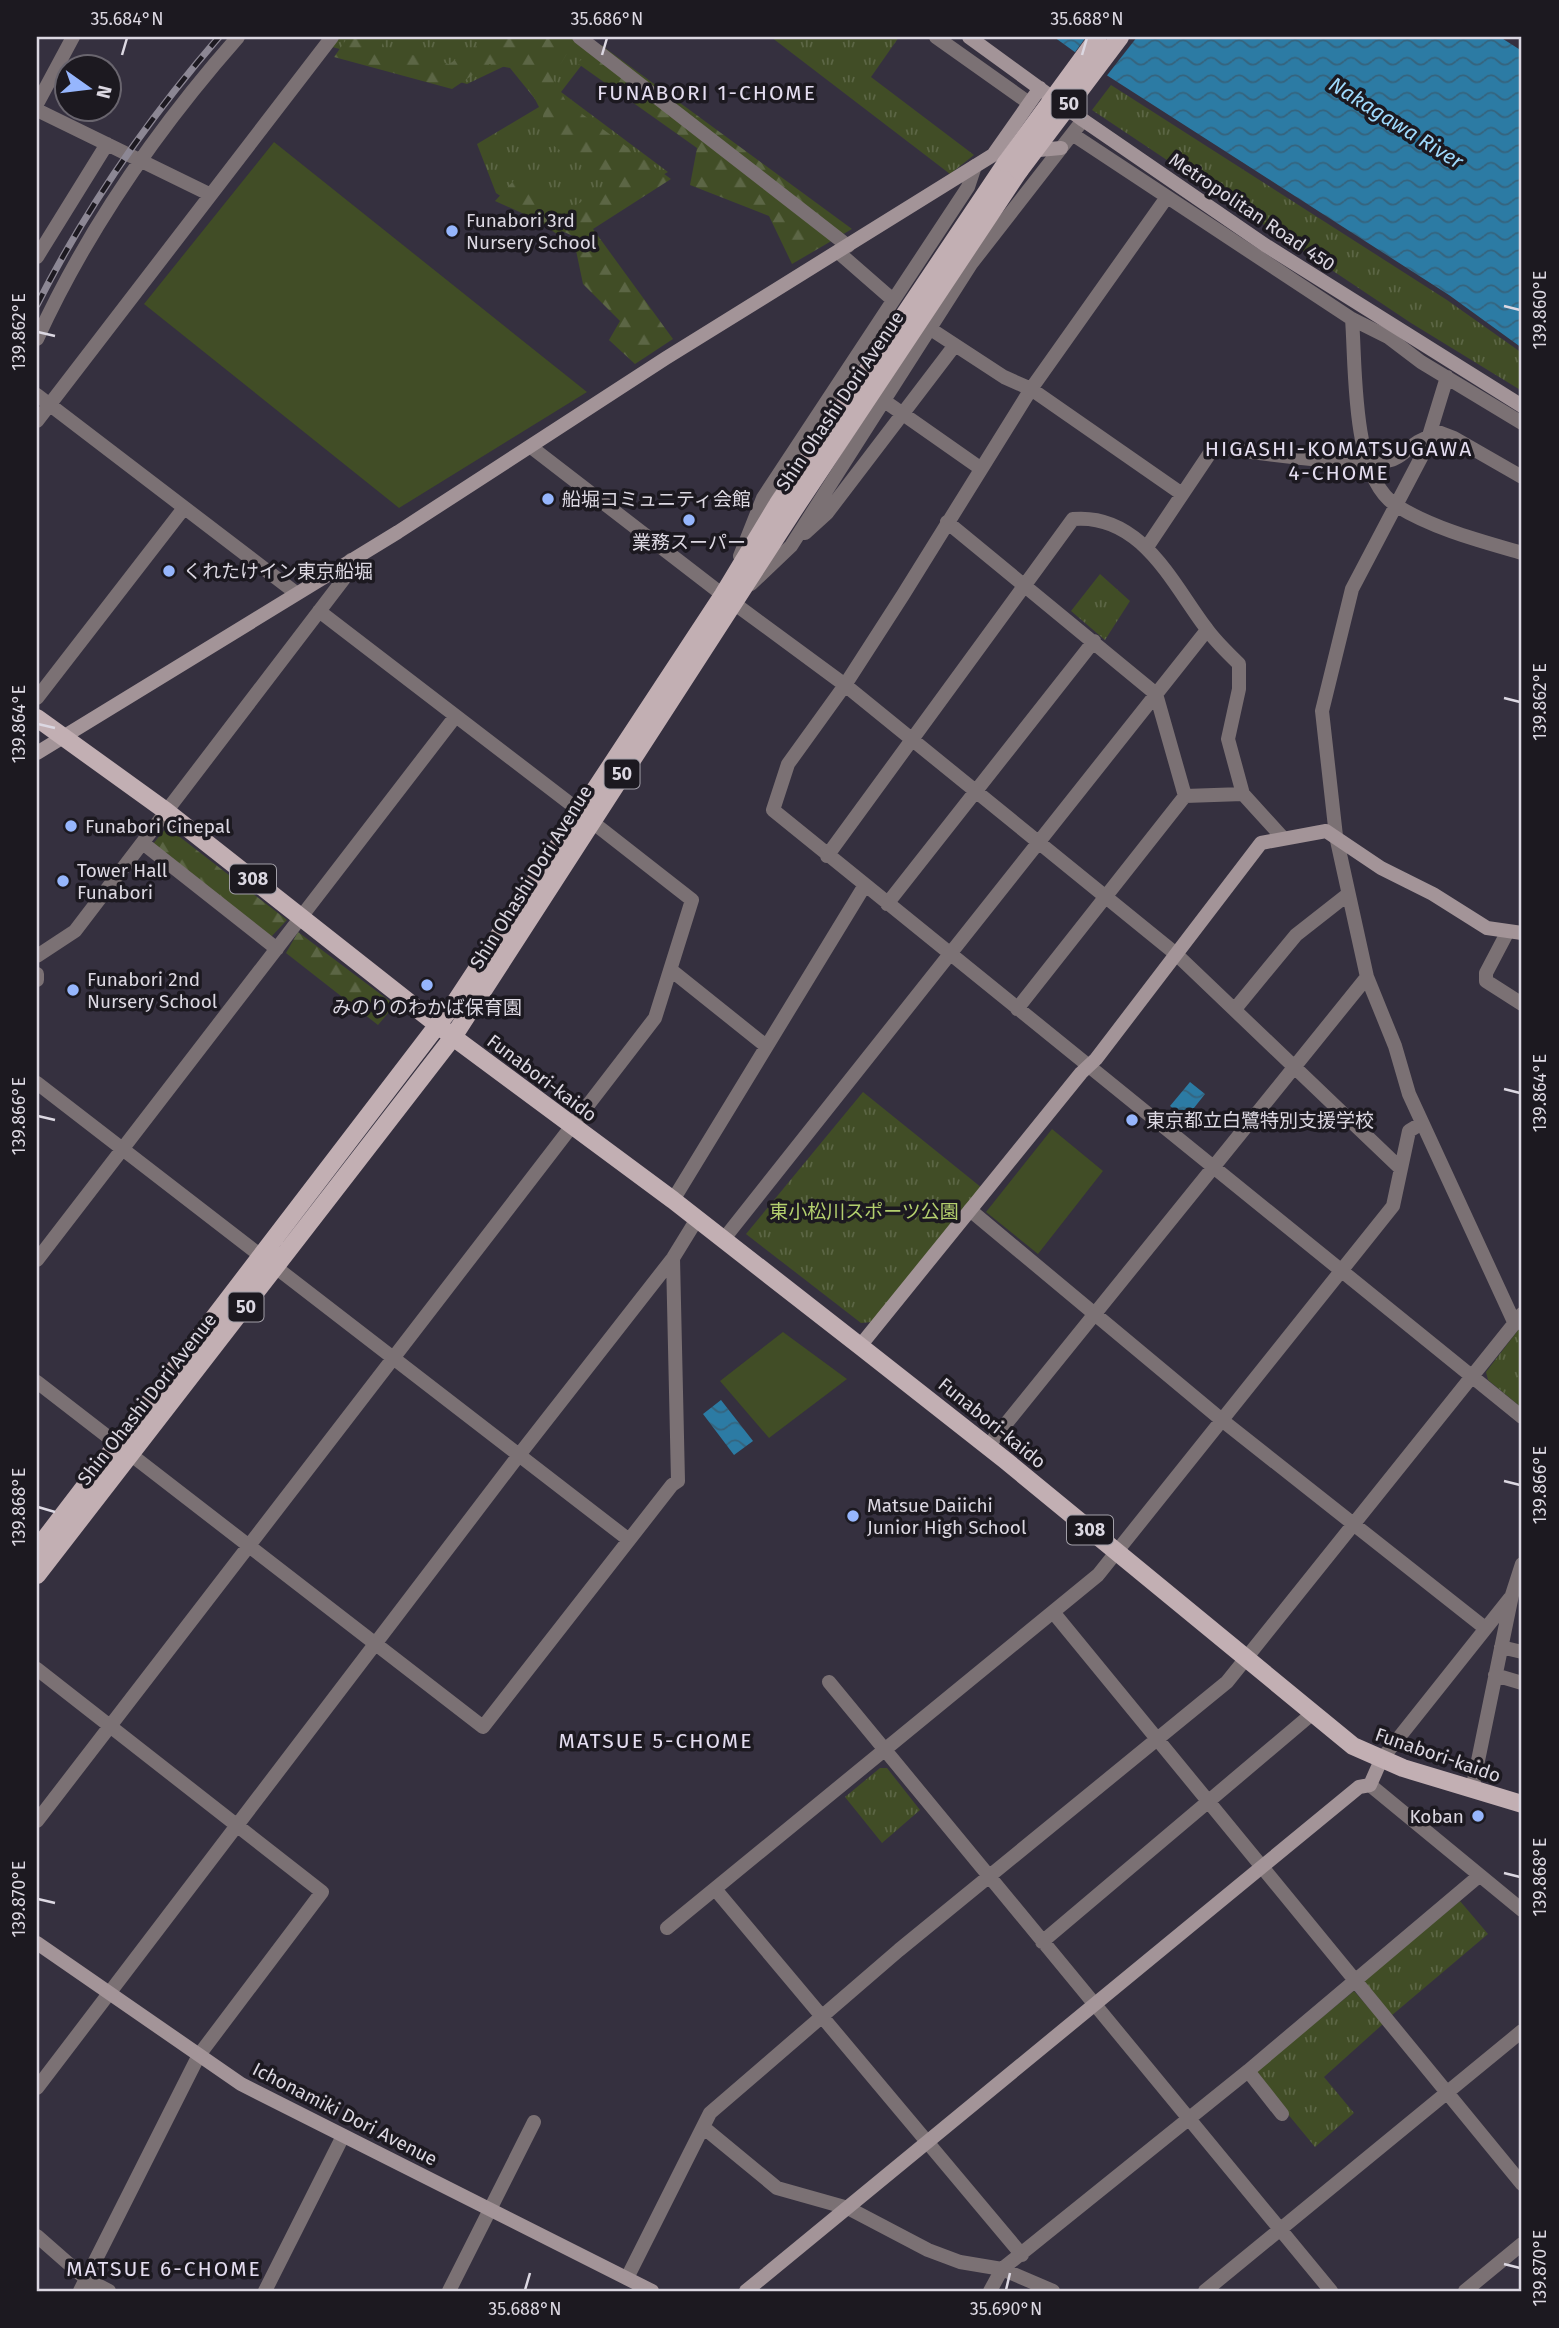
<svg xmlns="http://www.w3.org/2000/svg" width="1559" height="2328" font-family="'Fira Sans','Noto Sans JP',sans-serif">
<defs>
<pattern id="grass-tufts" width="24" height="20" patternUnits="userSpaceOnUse" patternTransform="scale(1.75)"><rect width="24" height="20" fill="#414d26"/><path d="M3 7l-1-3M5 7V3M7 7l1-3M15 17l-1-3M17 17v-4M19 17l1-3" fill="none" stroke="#5c6645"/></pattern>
<pattern id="forest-firs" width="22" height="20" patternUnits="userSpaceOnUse" patternTransform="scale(1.75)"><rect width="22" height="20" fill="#414d26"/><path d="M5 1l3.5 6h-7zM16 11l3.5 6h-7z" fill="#5c6645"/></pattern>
<pattern id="water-waves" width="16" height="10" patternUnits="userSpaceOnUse" patternTransform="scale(1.75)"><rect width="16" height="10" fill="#2c7ba4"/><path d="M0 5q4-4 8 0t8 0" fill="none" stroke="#35647e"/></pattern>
</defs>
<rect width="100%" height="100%" fill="#35303f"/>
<path fill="url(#grass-tufts)" d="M 332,37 L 579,37 L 594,49 L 561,92 L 668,172 L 557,234 L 496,193 L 477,144 L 539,107 L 515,61 L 467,84 L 325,45 Z
M 771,37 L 899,37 L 871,77 L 974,155 L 950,174 Z
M 1111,85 L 1447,300 L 1522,353 L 1522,391 L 1411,323 L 1092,110 Z
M 1100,574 L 1130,601 L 1105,640 L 1071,611 Z
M 863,1092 L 982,1188 L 872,1322 L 861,1323 L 746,1234 Z
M 1522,1325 L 1522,1408 L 1488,1380 L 1486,1372 Z
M 880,1768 L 887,1768 L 920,1810 L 882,1843 L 845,1797 Z
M 1460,1901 L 1488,1934 L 1391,2016 L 1362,1982 Z
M 1354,1991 L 1383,2024 L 1324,2077 L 1354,2113 L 1315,2147 L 1254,2073 Z"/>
<path fill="url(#forest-firs)" d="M 348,37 L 386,37 L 381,47 L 449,64 L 490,37 L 561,37 L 572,46 L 552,77 L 567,103 L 671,179 L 593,229 L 673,339 L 635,364 L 609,340 L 620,321 L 583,284 L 573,236 L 495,201 L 518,176 L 563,213 L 609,185 L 540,136 L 544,110 L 510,68 L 489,64 L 452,89 L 334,57 Z
M 601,45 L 852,229 L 792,264 L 769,216 L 690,185 L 697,148 L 577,63 Z
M 167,827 L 287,920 L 271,937 L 148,850 Z
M 298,932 L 395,1005 L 378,1025 L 286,953 Z"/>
<path fill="#414d26" d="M 274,142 L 587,392 L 399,508 L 144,304 Z
M 1052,1129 L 1103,1171 L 1038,1254 L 986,1212 Z
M 783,1332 L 847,1379 L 769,1438 L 720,1381 Z"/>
<path fill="url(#water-waves)" d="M 1054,37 L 1500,37 L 1522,51 L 1522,348 L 1449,295 L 1108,76 Z
M 1190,1082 L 1205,1094 L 1186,1118 L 1170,1106 Z
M 721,1400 L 753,1441 L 734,1455 L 703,1414 Z"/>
<path fill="#35303f" d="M 1086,37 L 1137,37 L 1105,78 L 1073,55 Z"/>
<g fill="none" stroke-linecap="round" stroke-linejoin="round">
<path stroke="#7b7174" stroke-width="14" d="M 579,37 L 848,246
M 936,37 L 1029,103
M 37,104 L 73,37
M 37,110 L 209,194
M 1072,134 L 1352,319 L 1388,337 L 1421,362 L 1522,423
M 1167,197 L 1031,389 L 903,595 L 845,685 L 788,764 L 773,810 L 1522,1417
M 838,252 L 893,300
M 37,257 L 107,144
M 1352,319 C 1356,368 1351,478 1397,506 C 1434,529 1481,541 1522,553
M 929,328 L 1004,377 L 1031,389 L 1182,494
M 37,339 C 88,228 157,129 238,37
M 1447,377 L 1424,452 L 1352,589 L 1322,711 L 1336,836 L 1367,977 L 1395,1046 L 1409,1094 L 1515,1324
M 37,395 L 296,593
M 883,400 L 980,468
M 37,421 L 332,37
M 1433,430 L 1454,438 L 1522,477
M 531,447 L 723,595
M 947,522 L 1156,694 L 1185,796 L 1017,1009
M 805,533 L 827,513 L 955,345
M 1147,547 L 1214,447 C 1246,451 1370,470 1394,459 C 1409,452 1413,440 1431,437
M 740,556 L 763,498 L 968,187 L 975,166
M 751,584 L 791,546 L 971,264 L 1083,120
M 735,604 L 845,685 L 1176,954 L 1400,1168
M 319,611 L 581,812
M 37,698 L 184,508
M 1185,796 L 1243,794
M 144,844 L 277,949
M 827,856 L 1073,519 C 1141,513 1172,583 1206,628 C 1215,641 1228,653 1239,664 L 1239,689 L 1228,739 L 1243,794 L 1283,838
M 887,904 L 1094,641
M 1507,933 L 1486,973 L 1486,981 L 1522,1004
M 37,956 L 75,931 L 346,576 L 351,560
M 671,970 L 766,1046
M 37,974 L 37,980
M 1235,1009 L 1296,935 L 1347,895
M 37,1083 L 629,1540
M 673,1200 L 865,885
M 970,1210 L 1223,1421 L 1485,1628
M 723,1240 L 1207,630
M 37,1260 L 455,717
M 37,1382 L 483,1727 L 672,1485 L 678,1481 L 673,1258
M 988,1446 L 1367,977
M 1053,1612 L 1522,2184
M 1501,1647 L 1522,1652
M 37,1669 L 322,1892 L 199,2055 L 80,2291
M 1495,1675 L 1522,1683
M 829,1682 L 1331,2291
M 1381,1760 L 1510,1598
M 1370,1785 L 1522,1910
M 1472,1790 L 1512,1595 L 1522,1564
M 37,1821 L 655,1018 L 692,900 L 591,821
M 715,1889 L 1022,2255
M 667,1928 L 1098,1575 L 1393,1206 L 1409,1131 L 1422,1123
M 1042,1942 L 1313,1713
M 1248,2071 L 1282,2114
M 37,2088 L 519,1455 L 673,1258 L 697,1219
M 703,2127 L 777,2188 L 848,2208 L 928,2250 L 960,2262 L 1002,2269 L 1053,2291
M 37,2236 L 86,2279 L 109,2291
M 627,2278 L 710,2113 L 899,1950 L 1227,1682 L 1522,1314
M 265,2291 L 343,2136
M 449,2291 L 534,2122
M 990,2291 L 1002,2269 L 1248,2071 L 1479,1876
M 1205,2291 L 1522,2031
M 1465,2291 L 1522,2244"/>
<path stroke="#a39498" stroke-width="14" d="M 969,37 L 1083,120 L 1265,245 L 1522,406
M 1028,151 L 1061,148
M 37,753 L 398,532 L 666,358 L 993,155 L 1040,88
M 860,1346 L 1081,1073 L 1096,1059 L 1261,843 L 1326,831 L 1381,868 L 1433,894 L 1487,928 L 1522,933
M 37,1943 L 241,2084 L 652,2291
M 746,2291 L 1359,1787 L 1370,1785 L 1381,1760"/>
<path stroke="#c2afb3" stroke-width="18" d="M 37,718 L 166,811 L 453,1037 L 673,1200 L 860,1346 L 1005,1460 L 1353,1746 L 1403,1768 L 1522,1804
M 37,1549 L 456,1001 L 723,595 L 779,502 L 1006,163
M 37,1575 L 453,1037 L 793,511 L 1019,171"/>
<g stroke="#8c8794" stroke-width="7">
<path id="rail" d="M 37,305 C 86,208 148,119 219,37"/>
</g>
<use href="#rail" stroke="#1c1920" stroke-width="4.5" stroke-dasharray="13" stroke-linecap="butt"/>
<path stroke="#c2afb3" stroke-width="18" d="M 1006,163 L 1098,37
M 1019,171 L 1120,37"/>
</g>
<path fill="none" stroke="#dcd8e2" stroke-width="2.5" d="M 122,55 L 127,38M 602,55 L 607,38M 1082,55 L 1087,38M 1504,306 L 1520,310M 38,332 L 55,336M 1504,698 L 1520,702M 38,724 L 55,728M 1504,1089 L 1520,1093M 38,1116 L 55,1120M 1504,1481 L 1520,1485M 38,1507 L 55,1512M 1504,1873 L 1520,1877M 38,1899 L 55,1903M 1504,2264 L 1520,2268M 525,2290 L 530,2273M 1006,2290 L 1010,2273"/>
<g fill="#96b6fd" stroke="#1c1920" stroke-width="2.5">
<circle cx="452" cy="231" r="7"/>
<circle cx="548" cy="499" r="7"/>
<circle cx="689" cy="520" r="7"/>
<circle cx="169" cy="571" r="7"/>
<circle cx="71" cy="826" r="7"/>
<circle cx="63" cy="881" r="7"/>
<circle cx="427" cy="985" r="7"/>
<circle cx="73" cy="990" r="7"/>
<circle cx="1132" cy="1120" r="7"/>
<circle cx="853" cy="1516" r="7"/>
<circle cx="1478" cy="1816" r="7"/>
</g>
<g text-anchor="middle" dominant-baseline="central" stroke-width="7" stroke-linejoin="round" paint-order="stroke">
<g fill="#1c1920" stroke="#a29fa8" stroke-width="2">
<rect x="1051.5" y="89.5" width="35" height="29" rx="5"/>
<rect x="604.5" y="759.5" width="35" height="29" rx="5"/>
<rect x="230" y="864.5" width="46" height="29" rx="5"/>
<rect x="228.5" y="1292.5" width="35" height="29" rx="5"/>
<rect x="1067" y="1515.5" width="46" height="29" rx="5"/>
</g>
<g font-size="18" font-weight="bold" fill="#dcd8e2">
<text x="1069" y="104">50</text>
<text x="622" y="774">50</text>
<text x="253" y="879">308</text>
<text x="246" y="1307">50</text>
<text x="1090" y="1530">308</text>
</g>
<g font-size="19" fill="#dcd8e2" stroke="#1c1920">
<text transform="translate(1252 212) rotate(34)">Metropolitan Road 450</text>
<text transform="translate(840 401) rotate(-56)">Shin Ohashi Dori Avenue</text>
<text transform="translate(531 877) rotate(-58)">Shin Ohashi Dori Avenue</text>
<text transform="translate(542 1078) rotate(37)">Funabori-kaido</text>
<text transform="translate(147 1399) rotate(-52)">Shin Ohashi Dori Avenue</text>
<text transform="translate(992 1423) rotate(39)">Funabori-kaido</text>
<text transform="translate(1438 1755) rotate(19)">Funabori-kaido</text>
<text transform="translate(345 2114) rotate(27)">Ichonamiki Dori Avenue</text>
</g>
<g font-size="19" fill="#dcd8e2" stroke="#1c1920" text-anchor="start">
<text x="466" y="220">Funabori 3rd<tspan x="466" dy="22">Nursery School</tspan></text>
<text x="562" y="499">船堀コミュニティ会館</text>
<text x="689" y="542" text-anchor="middle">業務スーパー</text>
<text x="183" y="571">くれたけイン東京船堀</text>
<text x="85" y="826">Funabori Cinepal</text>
<text x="77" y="870">Tower Hall<tspan x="77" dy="22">Funabori</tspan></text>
<text x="87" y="979">Funabori 2nd<tspan x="87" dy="22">Nursery School</tspan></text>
<text x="427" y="1007" text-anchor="middle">みのりのわかば保育園</text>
<text x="1146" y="1120">東京都立白鷺特別支援学校</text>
<text x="867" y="1505">Matsue Daiichi<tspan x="867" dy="22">Junior High School</tspan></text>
<text x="1464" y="1816" text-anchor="end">Koban</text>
</g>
<g font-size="19" fill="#b4d06e" stroke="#1c1920">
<text x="864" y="1211">東小松川スポーツ公園</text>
</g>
<g font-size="21" letter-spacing="2" fill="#e4ddf0" stroke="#1c1920">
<text x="707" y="93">FUNABORI 1-CHOME</text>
<text x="1339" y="449">HIGASHI-KOMATSUGAWA<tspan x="1339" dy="24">4-CHOME</tspan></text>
<text x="656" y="1741">MATSUE 5-CHOME</text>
<text x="164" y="2269">MATSUE 6-CHOME</text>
</g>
<g font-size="21" font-style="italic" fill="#a0dafd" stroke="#1c1920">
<text transform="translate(1396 123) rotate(32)">Nakagawa River</text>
</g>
</g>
<rect width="1559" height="2328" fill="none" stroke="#1c1920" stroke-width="77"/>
<g transform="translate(88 88) rotate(104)"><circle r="33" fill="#1c1920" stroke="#69656e" stroke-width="2"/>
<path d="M0-5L12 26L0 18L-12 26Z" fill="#96b6fd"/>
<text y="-10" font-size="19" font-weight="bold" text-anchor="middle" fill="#dcd8e2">N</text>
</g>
<rect x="38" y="38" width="1482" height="2252" fill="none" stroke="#dcd8e2" stroke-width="2.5"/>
<g font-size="18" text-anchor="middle" fill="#dcd8e2">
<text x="127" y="25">35.684°N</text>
<text x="607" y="25">35.686°N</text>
<text x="1087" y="25">35.688°N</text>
<text transform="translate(1540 310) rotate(-90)" y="6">139.860°E</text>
<text transform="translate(19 332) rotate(-90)" y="6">139.862°E</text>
<text transform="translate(1540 702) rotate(-90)" y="6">139.862°E</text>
<text transform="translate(19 724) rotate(-90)" y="6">139.864°E</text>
<text transform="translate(1540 1093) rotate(-90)" y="6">139.864°E</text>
<text transform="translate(19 1116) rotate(-90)" y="6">139.866°E</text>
<text transform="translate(1540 1485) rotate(-90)" y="6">139.866°E</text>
<text transform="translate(19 1507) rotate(-90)" y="6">139.868°E</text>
<text transform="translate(1540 1877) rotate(-90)" y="6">139.868°E</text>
<text transform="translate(19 1899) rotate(-90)" y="6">139.870°E</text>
<text transform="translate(1540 2268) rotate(-90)" y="6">139.870°E</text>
<text x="525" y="2315">35.688°N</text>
<text x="1006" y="2315">35.690°N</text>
</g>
</svg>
